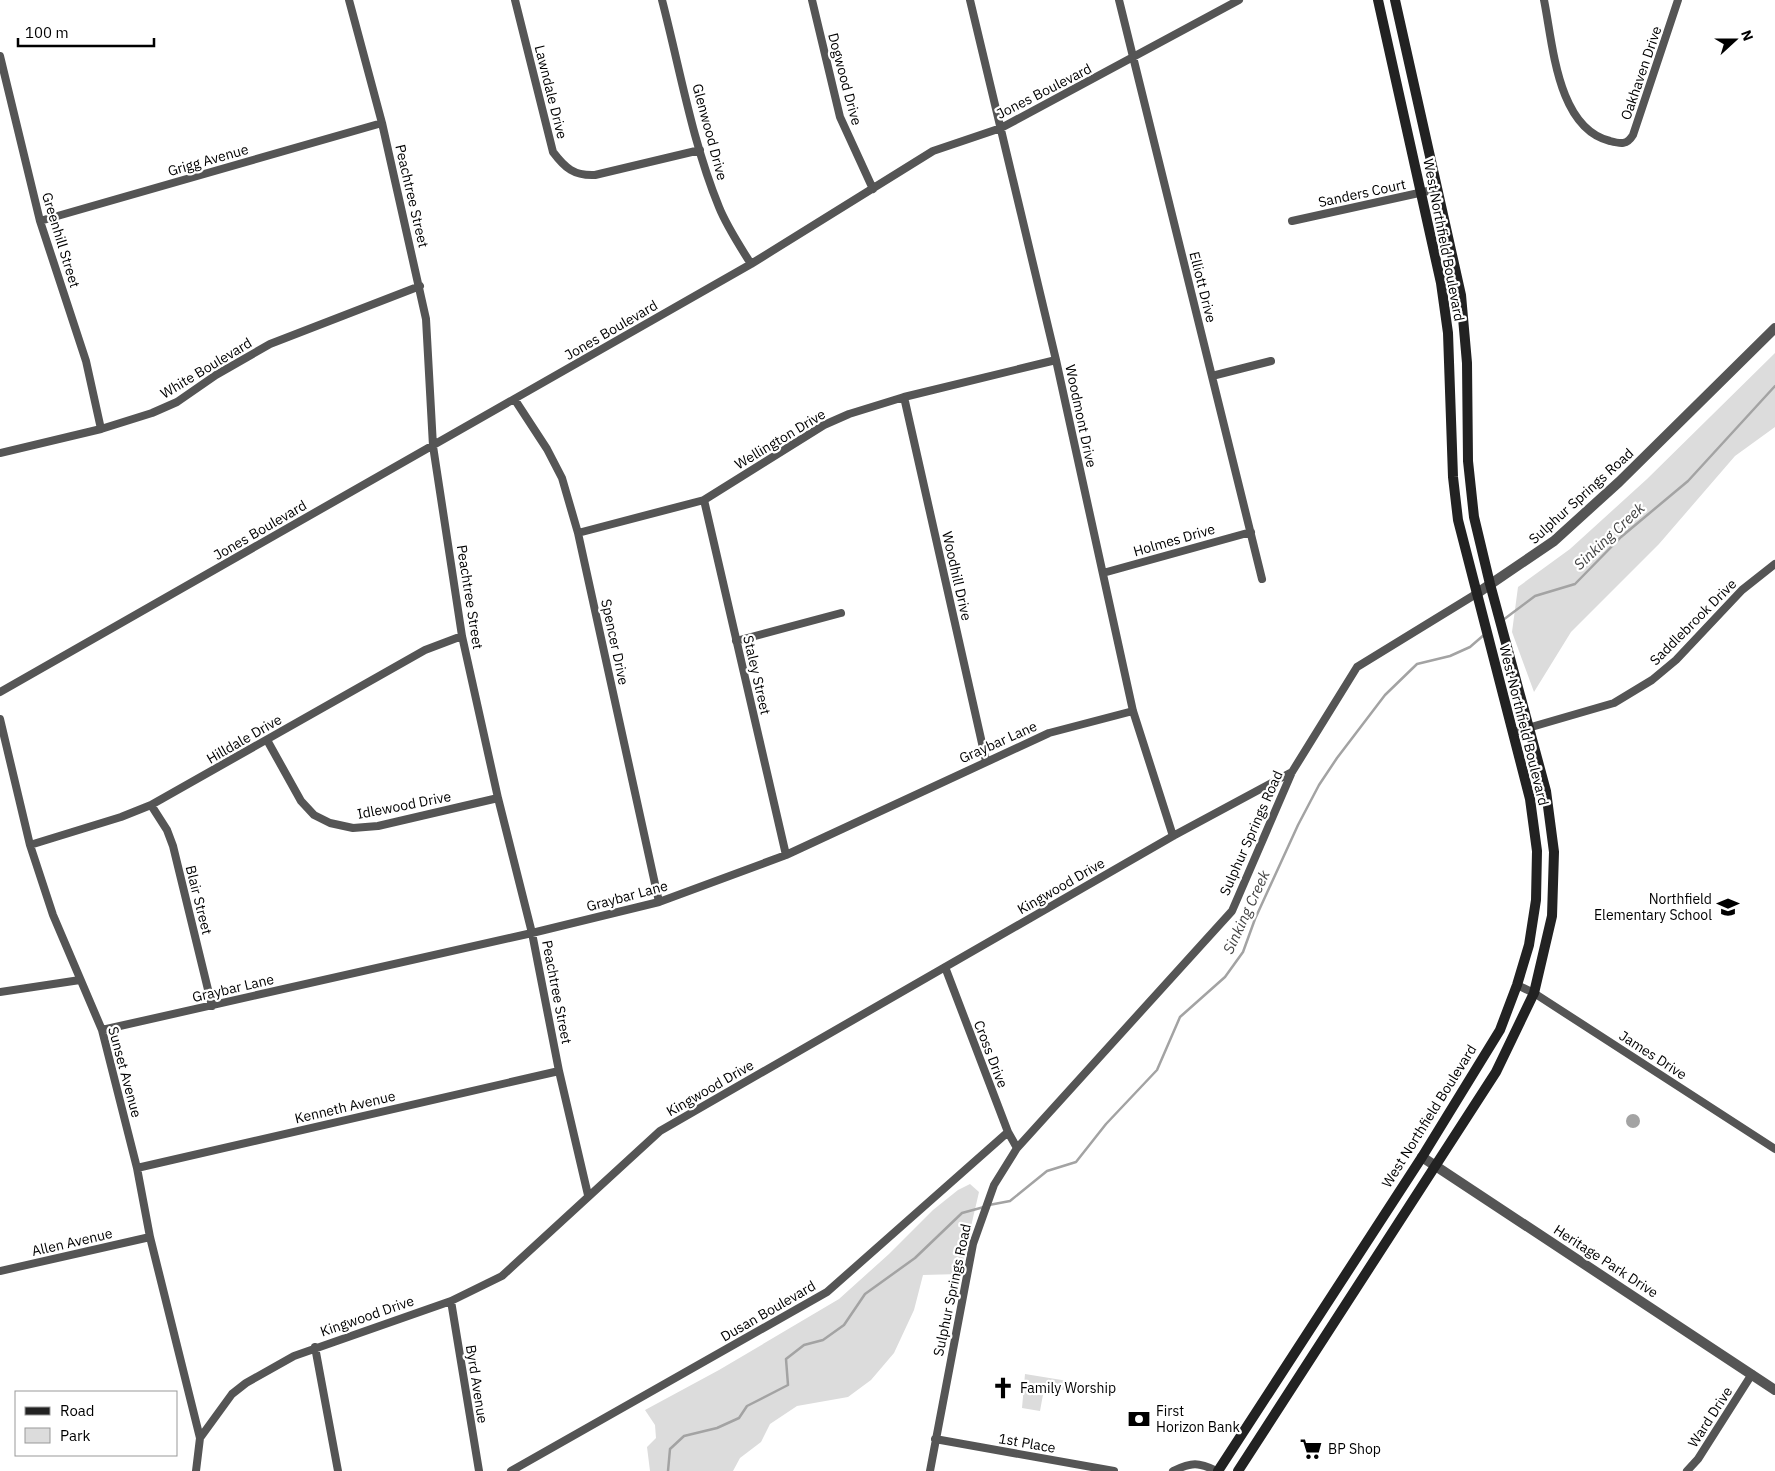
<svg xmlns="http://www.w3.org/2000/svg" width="1775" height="1471" font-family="'IBM Plex Sans',sans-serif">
<rect width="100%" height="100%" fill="#fff"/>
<path fill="#dcdcdc" d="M 1775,353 L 1775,427 L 1735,456 L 1659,544 L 1571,632 L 1534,692 L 1512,632 L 1518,587 L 1570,549 L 1647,479 Z
M 970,1184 L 979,1192 L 960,1274 L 923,1275 L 914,1310 L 894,1353 L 871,1380 L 848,1397 L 797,1406 L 770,1424 L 761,1442 L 740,1458 L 733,1471 L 650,1471 L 647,1447 L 656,1438 L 655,1425 L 645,1410 L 719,1370 L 839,1299 L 889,1254 L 933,1210 L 958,1190 Z
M 1025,1374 L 1074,1382 L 1073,1390 L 1044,1389 L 1040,1411 L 1022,1408 Z"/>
<path fill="#a3a3a3" d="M1626 1121a7 7 0 1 1 14 0a7 7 0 1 1-14 0Z"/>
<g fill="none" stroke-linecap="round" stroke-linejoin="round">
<path stroke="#a3a3a3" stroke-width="2.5" d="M 1503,620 L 1535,596 L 1575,584 L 1621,537 L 1688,481 L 1775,386
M 989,1205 L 1010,1201 L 1047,1171 L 1076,1162 L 1106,1124 L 1157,1070 L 1180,1017 L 1225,977 L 1243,952 L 1255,919 L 1298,825 L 1319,785 L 1337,758 L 1385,695 L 1417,664 L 1450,656 L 1470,647 L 1485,634
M 668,1471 L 670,1449 L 684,1436 L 717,1428 L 739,1418 L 747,1406 L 788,1385 L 786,1359 L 804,1345 L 823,1340 L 844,1325 L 865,1294 L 915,1258 L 962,1213 L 984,1207"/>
<path stroke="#555" stroke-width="8" d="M 349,0 L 382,123 L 426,319 L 433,446 L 462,636 L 498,798 L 532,933 L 559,1071 L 588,1195
M 515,0 L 553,152 C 565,168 574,176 595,175 L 700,150
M 662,0 C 680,69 692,141 719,207 C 727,227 740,246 751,264
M 812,0 L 840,117 L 873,189
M 970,0 L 1056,360 L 1133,711 L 1173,836
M 1119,0 L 1262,579
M 1544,0 C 1553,44 1557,128 1610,141 C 1621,144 1627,145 1633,135 L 1678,0
M 0,56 L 40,221 L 86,361 L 101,429
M 40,221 L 382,123
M 1292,221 L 1437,189
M 1212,376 L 1271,361
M 904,397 L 986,761
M 515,400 L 547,449 L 562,478 L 578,533 L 659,902
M 0,453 L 101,429 L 152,413 L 177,402 L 216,375 L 270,344 L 420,286
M 704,500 L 786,855
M 578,533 L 704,500 L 824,425 L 849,414 L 904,397 L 1056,360
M 1103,573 L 1251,532
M 736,641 L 841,613
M 0,692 L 751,264 L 933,151 L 1001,128 L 1239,0
M 0,719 L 30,845 L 53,915 L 102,1030 L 137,1168 L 150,1237 L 200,1438
M 1514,732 L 1614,703 L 1652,680 L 1676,660 L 1742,590 L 1775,564
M 267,740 L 301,801 L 314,815 L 330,823 L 353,828 L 378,826 L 498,798
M 151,805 L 167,830 L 173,846 L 212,1006
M 30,845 L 121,817 L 151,805 L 425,650 L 462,636
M 945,967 L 1008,1132 L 1017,1148
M 1517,985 L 1534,993 L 1775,1149
M 0,992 L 80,980
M 102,1030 L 532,933 L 659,902 L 786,855 L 1049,733 L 1133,711
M 137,1168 L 559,1071
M 0,1271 L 150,1237
M 451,1301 L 479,1471
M 315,1347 L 338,1471
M 935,1439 L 1114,1471
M 196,1471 L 200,1438 L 232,1394 L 246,1383 L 294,1356 L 451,1301 L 502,1276 L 660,1131 L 1173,836 L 1292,772
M 511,1471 L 827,1292 L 1008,1132
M 930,1471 L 973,1244 L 994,1185 L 1017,1148 L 1232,911 L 1292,772 L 1357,667 L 1476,594
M 1173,1471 C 1192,1462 1198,1462 1217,1471
M 1687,1471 L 1698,1459 L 1752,1374"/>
<path stroke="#555" stroke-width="10" d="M 1476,594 L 1554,541 L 1619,482 L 1775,328
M 1422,1157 L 1775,1390"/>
<path stroke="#222" stroke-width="10" d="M 1218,1471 L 1422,1157 L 1500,1030 L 1517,985 L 1529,945 L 1536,900 L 1537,851 L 1530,799 L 1458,520 L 1453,477 L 1448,333 L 1441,283 L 1378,0
M 1238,1471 L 1496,1072 L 1534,993 L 1552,916 L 1554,852 L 1546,791 L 1490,584 L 1474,517 L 1468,461 L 1467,363 L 1461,295 L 1395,0"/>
</g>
<defs>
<g id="school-bare" transform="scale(1.725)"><path d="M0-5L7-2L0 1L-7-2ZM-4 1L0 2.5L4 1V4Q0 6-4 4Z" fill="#000" stroke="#fff" stroke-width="2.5" paint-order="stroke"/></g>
<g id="church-bare" transform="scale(1.725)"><path d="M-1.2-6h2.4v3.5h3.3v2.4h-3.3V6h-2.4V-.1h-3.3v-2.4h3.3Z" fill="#000" stroke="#fff" stroke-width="2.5" paint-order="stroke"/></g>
<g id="bank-bare" transform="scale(1.725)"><path d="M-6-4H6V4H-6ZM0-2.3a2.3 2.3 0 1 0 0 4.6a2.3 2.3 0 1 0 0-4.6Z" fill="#000" stroke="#fff" stroke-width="2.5" paint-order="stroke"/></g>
<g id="supermarket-bare" transform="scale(1.725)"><path d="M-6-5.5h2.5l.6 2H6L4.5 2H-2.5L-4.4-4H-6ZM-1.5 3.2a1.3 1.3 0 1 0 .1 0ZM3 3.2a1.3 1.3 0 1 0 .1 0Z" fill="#000" stroke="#fff" stroke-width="2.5" paint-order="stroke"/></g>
</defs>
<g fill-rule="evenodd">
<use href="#school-bare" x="1728" y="907"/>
<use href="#church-bare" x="1003" y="1388"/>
<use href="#bank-bare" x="1139" y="1419"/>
<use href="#supermarket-bare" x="1311" y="1449"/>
</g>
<g text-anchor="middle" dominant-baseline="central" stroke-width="4.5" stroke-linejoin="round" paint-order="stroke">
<g font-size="14" fill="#000" stroke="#fff">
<text transform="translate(1641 73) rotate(-71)">Oakhaven Drive</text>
<text transform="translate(845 79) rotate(75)">Dogwood Drive</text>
<text transform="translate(1044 91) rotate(-27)">Jones Boulevard</text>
<text transform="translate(551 92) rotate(76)">Lawndale Drive</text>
<text transform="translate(710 132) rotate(75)">Glenwood Drive</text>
<text transform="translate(208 160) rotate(-16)">Grigg Avenue</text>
<text transform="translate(1362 193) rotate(-12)">Sanders Court</text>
<text transform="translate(412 196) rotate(77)">Peachtree Street</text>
<text transform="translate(61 240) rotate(73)">Greenhill Street</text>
<text transform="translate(1444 240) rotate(79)">West Northfield Boulevard</text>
<text transform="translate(1203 287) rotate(76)">Elliott Drive</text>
<text transform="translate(611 330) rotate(-30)">Jones Boulevard</text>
<text transform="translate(206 368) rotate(-31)">White Boulevard</text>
<text transform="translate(1081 416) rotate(78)">Woodmont Drive</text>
<text transform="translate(780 439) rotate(-31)">Wellington Drive</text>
<text transform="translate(1581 496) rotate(-42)">Sulphur Springs Road</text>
<text transform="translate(260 530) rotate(-30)">Jones Boulevard</text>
<text transform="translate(1174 540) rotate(-16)">Holmes Drive</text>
<text transform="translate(957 576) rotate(77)">Woodhill Drive</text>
<text transform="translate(470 597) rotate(81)">Peachtree Street</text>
<text transform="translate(1693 622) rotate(-45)">Saddlebrook Drive</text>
<text transform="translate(615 642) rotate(78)">Spencer Drive</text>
<text transform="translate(757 675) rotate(77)">Staley Street</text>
<text transform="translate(1524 725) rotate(76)">West Northfield Boulevard</text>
<text transform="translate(244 739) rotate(-30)">Hilldale Drive</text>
<text transform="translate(998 742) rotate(-24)">Graybar Lane</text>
<text transform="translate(404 805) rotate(-11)">Idlewood Drive</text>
<text transform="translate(1251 833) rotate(-66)">Sulphur Springs Road</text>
<text transform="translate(1061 886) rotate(-30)">Kingwood Drive</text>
<text transform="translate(627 896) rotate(-15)">Graybar Lane</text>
<text transform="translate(199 900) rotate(76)">Blair Street</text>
<text transform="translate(233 988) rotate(-13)">Graybar Lane</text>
<text transform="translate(557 992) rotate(79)">Peachtree Street</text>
<text transform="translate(991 1054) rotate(69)">Cross Drive</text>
<text transform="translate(1653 1055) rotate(33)">James Drive</text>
<text transform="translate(125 1072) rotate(75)">Sunset Avenue</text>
<text transform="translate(710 1088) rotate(-30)">Kingwood Drive</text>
<text transform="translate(345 1107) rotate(-13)">Kenneth Avenue</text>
<text transform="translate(1429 1116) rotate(-58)">West Northfield Boulevard</text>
<text transform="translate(72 1242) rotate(-13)">Allen Avenue</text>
<text transform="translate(1606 1261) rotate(33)">Heritage Park Drive</text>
<text transform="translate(952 1290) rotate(-78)">Sulphur Springs Road</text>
<text transform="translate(768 1311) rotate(-30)">Dusan Boulevard</text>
<text transform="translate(367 1316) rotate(-19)">Kingwood Drive</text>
<text transform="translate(477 1384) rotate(81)">Byrd Avenue</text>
<text transform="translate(1710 1417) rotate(-57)">Ward Drive</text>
<text transform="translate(1027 1443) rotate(10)">1st Place</text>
</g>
<g font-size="14" fill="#000" stroke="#fff" text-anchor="start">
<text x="1712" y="899" text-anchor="end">Northfield<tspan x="1712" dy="16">Elementary School</tspan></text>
<text x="1020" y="1388">Family Worship</text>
<text x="1156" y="1411">First<tspan x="1156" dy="16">Horizon Bank</tspan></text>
<text x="1328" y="1449">BP Shop</text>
</g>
<g font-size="15" font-style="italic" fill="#444" stroke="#fff">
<text transform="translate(1609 536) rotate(-43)">Sinking Creek</text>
<text transform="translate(1246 912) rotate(-65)">Sinking Creek</text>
</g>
</g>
<rect x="15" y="1391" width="162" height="65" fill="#ffffff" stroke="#999999"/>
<rect x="25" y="1407" width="25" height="8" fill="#222222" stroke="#999999"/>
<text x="60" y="1416" font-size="15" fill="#000000">Road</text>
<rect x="25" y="1428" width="25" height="15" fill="#dcdcdc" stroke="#999999"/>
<text x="60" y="1441" font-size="15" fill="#000000">Park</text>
<g transform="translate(1735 40) rotate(69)" stroke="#ffffff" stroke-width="4" paint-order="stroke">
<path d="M0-4L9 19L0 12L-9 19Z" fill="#000000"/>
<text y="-8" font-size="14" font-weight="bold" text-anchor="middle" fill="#000000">N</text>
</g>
<path d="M18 38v8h136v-8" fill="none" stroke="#000000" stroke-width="2.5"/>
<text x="25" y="38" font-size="15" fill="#000000" stroke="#ffffff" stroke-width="4" paint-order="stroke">100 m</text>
</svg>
